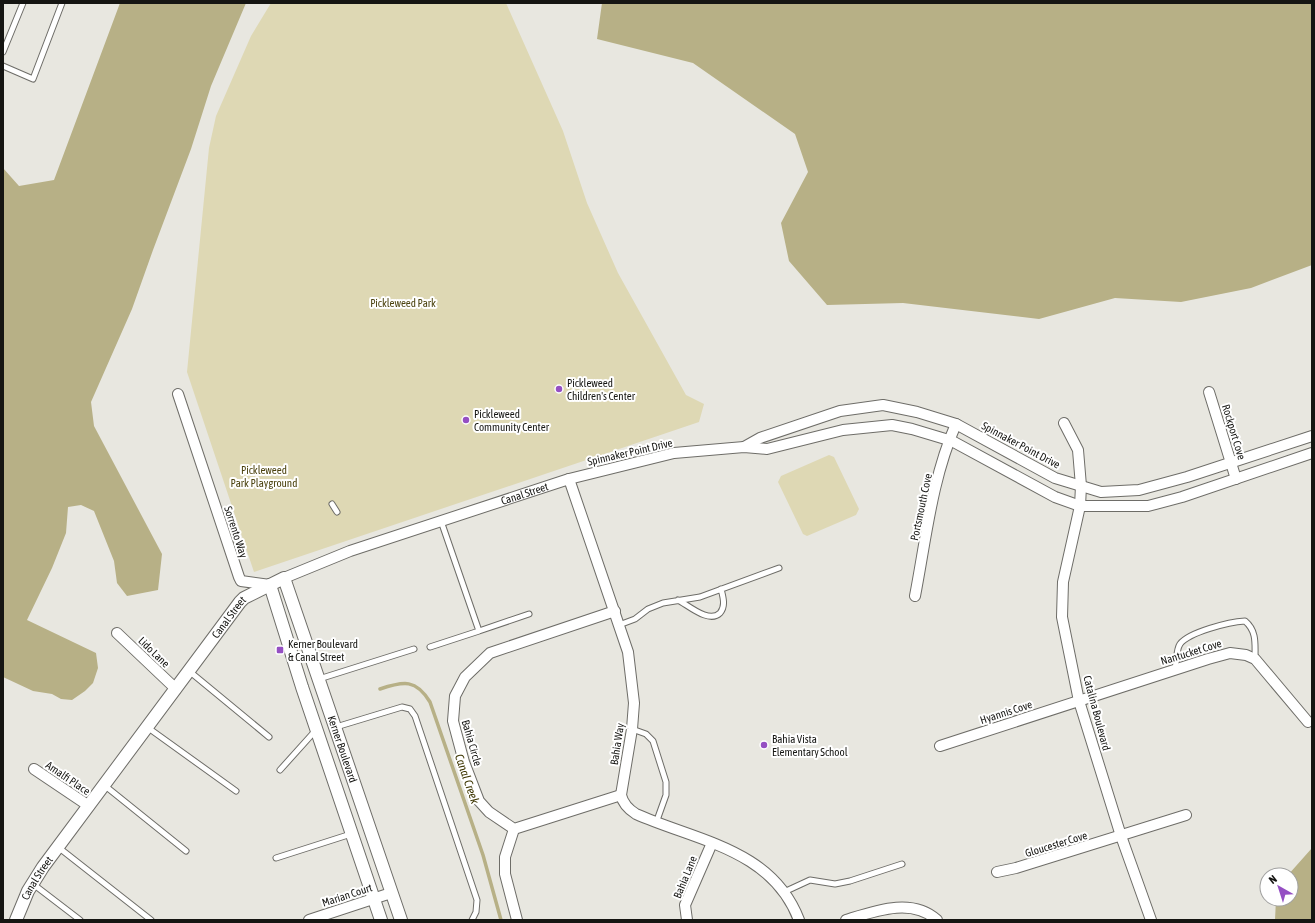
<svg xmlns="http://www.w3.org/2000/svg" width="1315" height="923" font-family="'Asap Condensed',sans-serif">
<rect width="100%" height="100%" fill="#e8e7e0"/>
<path fill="#ded8b4" d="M 271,3 L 506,3 L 563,131 L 587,203 L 618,273 L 686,395 L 704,404 L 699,422 L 254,572 L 187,372 L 209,148 L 216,116 L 251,36 Z
M 829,455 L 834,457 L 859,509 L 856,515 L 807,536 L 803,534 L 778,482 L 781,476 Z"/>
<path fill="#b7b086" d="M 120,3 L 246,3 L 211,86 L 191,149 L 153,250 L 132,309 L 91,402 L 94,426 L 162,554 L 158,590 L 127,596 L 117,583 L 114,561 L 94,511 L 81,505 L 68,507 L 66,533 L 52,568 L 27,620 L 96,653 L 98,668 L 93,683 L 85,691 L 72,700 L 61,699 L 52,694 L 33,691 L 3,677 L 3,168 L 19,186 L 54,180 Z
M 602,3 L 1312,3 L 1312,265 L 1251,288 L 1181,302 L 1115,298 L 1039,319 L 903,303 L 827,305 L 789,261 L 781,223 L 808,172 L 795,134 L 693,63 L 597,39 Z
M 1312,848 L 1312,920 L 1275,920 L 1276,899 L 1291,899 L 1291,875 L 1288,875 Z"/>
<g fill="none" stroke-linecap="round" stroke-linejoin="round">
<path stroke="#b7b086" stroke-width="3.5" d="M 380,689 C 404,681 416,679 430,702 L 483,855 L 501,920"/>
<g stroke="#6e6d68" stroke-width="7">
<path id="service" d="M 3,52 L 23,3
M 3,66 L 33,79 L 62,3
M 332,504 L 337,512
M 441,521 L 479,631 L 529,614
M 678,600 C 688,605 709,624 720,613 C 726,606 723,597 721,589
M 619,625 L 635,619 L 648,609 L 663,603 L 700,597 L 779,568
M 430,647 L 479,631
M 1175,668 C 1177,661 1176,650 1180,644 C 1189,632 1229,622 1245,621 C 1257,631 1255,644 1255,659
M 189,671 L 269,737
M 319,679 L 414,649
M 147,727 L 236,791
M 336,727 L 402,707 L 410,709 L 415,716 L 477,900 L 476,912 L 472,920
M 632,729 L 646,734 L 653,741 L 666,782 L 666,795 L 656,823
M 280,770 L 316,730
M 104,785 L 186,851
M 58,847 L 151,920
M 276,858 L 351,834
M 33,884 L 80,920
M 784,892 L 810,880 L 835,884 L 850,881 L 902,864"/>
</g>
<g stroke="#6e6d68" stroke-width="12">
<g id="minor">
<path d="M 1209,392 L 1236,479"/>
<path d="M 178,394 L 239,577 L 241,581 L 270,585"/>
<path d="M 1064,423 L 1078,450 L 1081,486 L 1080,506 L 1063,582 L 1062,617 L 1079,701 L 1121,836 L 1151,920"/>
<path d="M 744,447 L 760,438 L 840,411 L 883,405 L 917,412 L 956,424 L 1055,478 L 1101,492 L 1139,490 L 1187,477 L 1312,436"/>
<path d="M 569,479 L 628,652 L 634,703 L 632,729 L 621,795 C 623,804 628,809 636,814 C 697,841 772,849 799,920"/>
<path id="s1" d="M 284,578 L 350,551 L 569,479 L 674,453 L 744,447 L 767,449 L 843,430 L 892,425 L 912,429 L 952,441 L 1055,497 L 1080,506 L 1148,506 L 1182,497 L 1312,453"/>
<path d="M 915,596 C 926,539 932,478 956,424"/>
<path d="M 615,611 L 490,653 L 465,677 L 455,696 L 453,721 L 464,762 L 479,801 L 489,812 L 514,829 L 621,795"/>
<path d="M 117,633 L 176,689"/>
<path d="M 940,746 L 1208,659 L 1230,653 L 1246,655 L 1255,659 L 1308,722"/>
<path d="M 34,769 L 89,806"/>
<path d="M 514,829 L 505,857 L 505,874 L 517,920"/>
<path d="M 997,872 L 1016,868 L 1186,815"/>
<path d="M 309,920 L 391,893"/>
<path d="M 687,920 L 685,905 L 712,843"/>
<path d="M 846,920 C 875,911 912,897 937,920"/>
</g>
</g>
<g stroke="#6e6d68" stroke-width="14">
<g id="tertiary">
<path d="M 270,585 L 302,687 L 381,920"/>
<path id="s2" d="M 16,920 L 28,891 L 43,867 L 240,602 L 244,598 L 284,578 L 401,920"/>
</g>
</g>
<use href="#service" stroke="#fff" stroke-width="5"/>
<use href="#minor" stroke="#fff" stroke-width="10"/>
<use href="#tertiary" stroke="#fff" stroke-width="12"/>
</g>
<g fill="#954fc3" stroke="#fff" stroke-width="1.5">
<circle cx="559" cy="389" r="4"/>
<circle cx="466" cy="420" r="4"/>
<rect x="276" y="646" width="8" height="8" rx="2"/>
<circle cx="764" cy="745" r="4"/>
</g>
<g text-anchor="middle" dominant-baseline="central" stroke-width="4" stroke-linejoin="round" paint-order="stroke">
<g font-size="11" fill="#4b420e" stroke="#fff">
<text x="403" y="303">Pickleweed Park</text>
<text x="264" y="470">Pickleweed<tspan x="264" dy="13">Park Playground</tspan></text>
</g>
<g font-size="11" fill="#151512" stroke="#fff" text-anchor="start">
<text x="567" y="383">Pickleweed<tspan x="567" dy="13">Children's Center</tspan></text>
<text x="474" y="414">Pickleweed<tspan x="474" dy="13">Community Center</tspan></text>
<text x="288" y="644">Kerner Boulevard<tspan x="288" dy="13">&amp; Canal Street</tspan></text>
<text x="772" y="739">Bahia Vista<tspan x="772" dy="13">Elementary School</tspan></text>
</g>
<g font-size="11" fill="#151512" stroke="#fff">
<text transform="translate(1234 432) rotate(73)">Rockport Cove</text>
<text transform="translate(1021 445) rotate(28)">Spinnaker Point Drive</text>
<text transform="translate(630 452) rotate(-13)">Spinnaker Point Drive</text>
<text stroke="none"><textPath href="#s1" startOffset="255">Canal Street</textPath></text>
<text transform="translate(921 507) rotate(-78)">Portsmouth Cove</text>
<text transform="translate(236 532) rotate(72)">Sorrento Way</text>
<text stroke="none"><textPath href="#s2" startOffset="371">Canal Street</textPath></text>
<text transform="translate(154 652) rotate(44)">Lido Lane</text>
<text transform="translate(1191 652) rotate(-17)">Nantucket Cove</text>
<text transform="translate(1006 712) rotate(-18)">Hyannis Cove</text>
<text transform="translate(1097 713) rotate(75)">Catalina Boulevard</text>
<text transform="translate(472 743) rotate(74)">Bahia Circle</text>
<text transform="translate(617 744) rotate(-81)">Bahia Way</text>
<text stroke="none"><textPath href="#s2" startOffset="621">Kerner Boulevard</textPath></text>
<text transform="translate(68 778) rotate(34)">Amalfi Place</text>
<text transform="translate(1056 844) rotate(-17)">Gloucester Cove</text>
<text transform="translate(685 877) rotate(-68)">Bahia Lane</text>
<text stroke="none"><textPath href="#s2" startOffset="47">Canal Street</textPath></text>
<text transform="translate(347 895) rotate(-18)">Marian Court</text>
</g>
<g font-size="12" font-style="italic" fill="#3d3500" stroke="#fff">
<text transform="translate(467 779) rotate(71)">Canal Creek</text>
</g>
</g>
<rect width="1315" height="923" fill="none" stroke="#151512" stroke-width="8"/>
<g transform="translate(1279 887) rotate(321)"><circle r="19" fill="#ffffff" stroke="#a1a1a0"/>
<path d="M0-3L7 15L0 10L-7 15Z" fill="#954fc3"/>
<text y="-6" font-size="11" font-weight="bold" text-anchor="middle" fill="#151512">N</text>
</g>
</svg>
